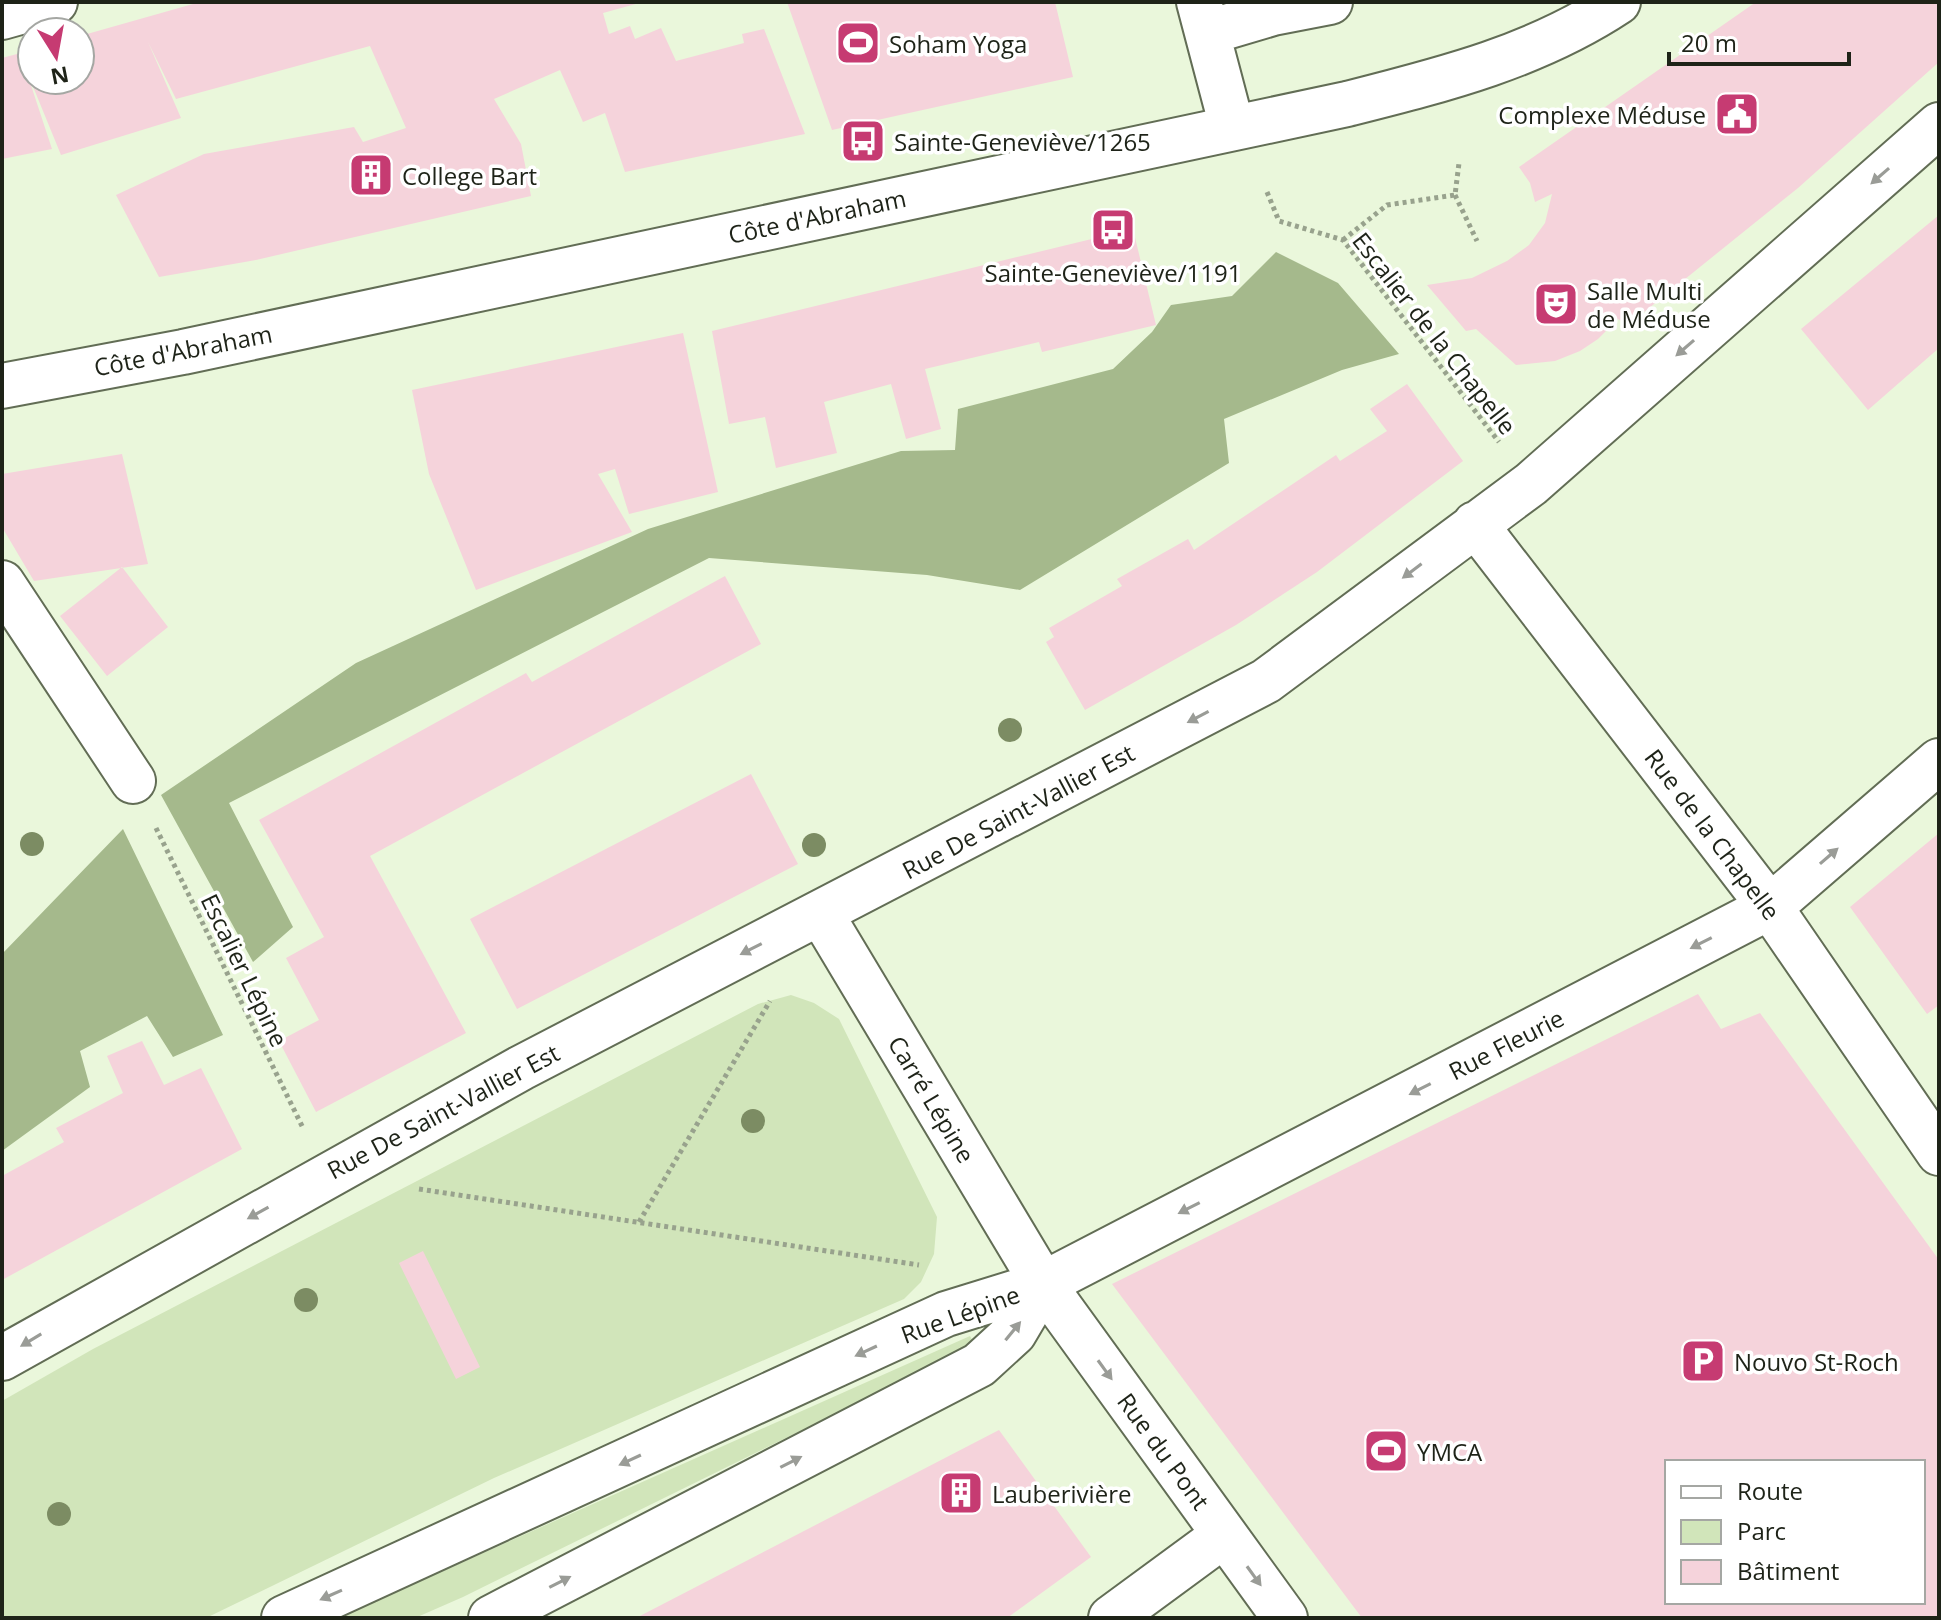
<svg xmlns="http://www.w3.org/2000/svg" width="1941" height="1620" font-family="'Open Sans',sans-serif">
<rect width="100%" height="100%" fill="#eaf7db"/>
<path fill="#d1e5ba" d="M 791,995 L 814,1003 L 839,1019 L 937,1217 L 934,1254 L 921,1282 L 904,1299 L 494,1478 L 206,1618 L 2,1618 L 2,1401 L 93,1349 L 758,1004 Z
M 970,1336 L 975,1345 L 463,1597 L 415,1618 L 337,1618 Z"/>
<path fill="#a5b98c" d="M 1276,252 L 1338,283 L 1399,354 L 1342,370 L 1224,419 L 1229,463 L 1020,590 L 927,575 L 709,558 L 229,803 L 293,927 L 253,962 L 161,795 L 356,663 L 648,529 L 901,451 L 955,450 L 958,409 L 1113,369 L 1152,332 L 1171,305 L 1232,296 Z
M 123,829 L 223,1035 L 173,1057 L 147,1016 L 80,1051 L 90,1087 L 2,1151 L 2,954 Z"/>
<path fill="#f5d3db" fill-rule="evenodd" d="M 200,2 L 643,2 L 603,13 L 609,34 L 630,26 L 635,39 L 661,28 L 676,61 L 744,43 L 742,34 L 764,29 L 805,134 L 625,172 L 605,113 L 583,122 L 560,70 L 494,99 L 521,144 L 531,196 L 256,260 L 159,277 L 116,195 L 204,154 L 354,127 L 363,142 L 406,128 L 370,46 L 176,99 L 148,42 L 181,118 L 61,155 L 25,67 L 52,149 L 2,159 L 2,58 L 32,50 L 32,80 L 80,80 L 80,36 Z
M 787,2 L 1055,2 L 1073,77 L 832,130 Z
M 1756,2 L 1939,2 L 1939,62 L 1798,188 L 1628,325 L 1618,319 L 1598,339 L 1580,351 L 1555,361 L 1516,365 L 1476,329 L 1466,331 L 1427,285 L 1472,278 L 1507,261 L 1529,245 L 1545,223 L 1552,194 L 1535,202 L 1530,183 L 1519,167 Z
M 1939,215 L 1939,348 L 1868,410 L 1801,329 Z
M 1133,229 L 1156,325 L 1042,352 L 1039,342 L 925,369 L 941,429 L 906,439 L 891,384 L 824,402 L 837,453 L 776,468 L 765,417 L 729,424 L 712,331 Z
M 683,333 L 718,492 L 629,514 L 615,469 L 598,474 L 632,532 L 476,590 L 429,474 L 412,390 Z
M 1407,384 L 1463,461 L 1317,572 L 1236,625 L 1085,710 L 1046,642 L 1054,637 L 1049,628 L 1122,586 L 1117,579 L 1188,539 L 1194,550 L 1336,455 L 1340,461 L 1387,431 L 1370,409 Z
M 122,454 L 148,564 L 34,581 L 2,527 L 2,474 Z
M 122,567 L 168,627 L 107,676 L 60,616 Z
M 725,576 L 761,644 L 370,856 L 466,1033 L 316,1112 L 279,1041 L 319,1020 L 286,958 L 324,937 L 259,820 L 526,673 L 532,682 Z
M 751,774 L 798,864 L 517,1009 L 470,919 Z
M 1939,833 L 1939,1005 L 1927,1014 L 1850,907 Z
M 1698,994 L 1721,1029 L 1760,1013 L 1939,1260 L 1939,1618 L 1362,1618 L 1112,1284 ZM 1667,1462 L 1923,1462 L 1923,1602 L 1667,1602 Z
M 142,1041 L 164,1085 L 201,1068 L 242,1149 L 2,1280 L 2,1176 L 64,1142 L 56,1128 L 123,1093 L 107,1056 Z
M 423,1251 L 480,1367 L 456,1379 L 399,1263 Z
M 999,1430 L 1091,1557 L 1007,1618 L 636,1618 Z"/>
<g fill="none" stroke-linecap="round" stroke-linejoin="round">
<g stroke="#626d55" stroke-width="48">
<path id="minor" d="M 1199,2 L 1232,127
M 2,17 L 55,2
M 1209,32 L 1273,13 L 1330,2
M 1475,524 L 1770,907 L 1939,1153
M 2,583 L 133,781
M 821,914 L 1043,1284 L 1285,1618
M 2,1358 L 521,1068 L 1266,681 L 1531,484 L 1939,125
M 284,1618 L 946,1314 L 1043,1284 L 1770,907 L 1939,761
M 491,1618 L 979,1365 L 1014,1333 L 1043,1284
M 1111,1618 L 1224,1535"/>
</g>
<g stroke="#626d55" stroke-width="48">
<path id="major" d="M 2,386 L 183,352 L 1347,104 C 1442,80 1535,57 1618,2"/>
</g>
<path stroke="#98a28d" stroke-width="5" stroke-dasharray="4 4" stroke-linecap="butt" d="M 1267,192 L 1279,221 L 1343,240 L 1499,442
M 1455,195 L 1477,241
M 1343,240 L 1387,205 L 1455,195 L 1459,163
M 156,828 L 303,1128
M 419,1189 L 919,1265
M 639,1222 L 770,1001"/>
<use href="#minor" stroke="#fff" stroke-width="44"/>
<use href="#major" stroke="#fff" stroke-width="44"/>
</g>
<g fill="#7c8c63">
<circle cx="1010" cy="730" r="12"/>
<circle cx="32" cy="844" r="12"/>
<circle cx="814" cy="845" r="12"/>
<circle cx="753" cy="1121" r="12"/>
<circle cx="306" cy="1300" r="12"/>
<circle cx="59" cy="1514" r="12"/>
</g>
<defs><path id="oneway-solid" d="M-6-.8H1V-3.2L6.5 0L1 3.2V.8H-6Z" transform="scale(2)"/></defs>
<g fill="#9a9c97">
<use href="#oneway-solid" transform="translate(1880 176) rotate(139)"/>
<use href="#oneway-solid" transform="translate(1685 348) rotate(139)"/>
<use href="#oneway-solid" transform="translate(1412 571) rotate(143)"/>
<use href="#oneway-solid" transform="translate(1198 717) rotate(152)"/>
<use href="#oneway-solid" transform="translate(1829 856) rotate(-41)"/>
<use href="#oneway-solid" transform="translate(1701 943) rotate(153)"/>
<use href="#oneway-solid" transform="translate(751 949) rotate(153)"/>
<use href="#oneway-solid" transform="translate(1420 1089) rotate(153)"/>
<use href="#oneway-solid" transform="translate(1189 1208) rotate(153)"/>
<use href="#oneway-solid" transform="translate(258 1213) rotate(151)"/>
<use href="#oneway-solid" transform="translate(1013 1331) rotate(-51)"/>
<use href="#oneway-solid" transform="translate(31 1340) rotate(149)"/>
<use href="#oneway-solid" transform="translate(866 1351) rotate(155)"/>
<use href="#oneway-solid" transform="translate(1105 1370) rotate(54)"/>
<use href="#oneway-solid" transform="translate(630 1460) rotate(155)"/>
<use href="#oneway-solid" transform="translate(791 1462) rotate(-27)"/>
<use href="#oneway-solid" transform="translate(1254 1576) rotate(54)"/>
<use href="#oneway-solid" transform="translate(560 1582) rotate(-27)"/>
<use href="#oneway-solid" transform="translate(331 1595) rotate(156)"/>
</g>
<defs>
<g id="stadium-square" transform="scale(2.3)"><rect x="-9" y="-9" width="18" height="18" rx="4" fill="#c63b72" stroke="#fff"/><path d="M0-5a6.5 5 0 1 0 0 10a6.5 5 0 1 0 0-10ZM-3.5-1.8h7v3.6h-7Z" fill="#fff"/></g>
<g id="civic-square" transform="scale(2.3)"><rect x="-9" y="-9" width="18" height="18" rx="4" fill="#c63b72" stroke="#fff"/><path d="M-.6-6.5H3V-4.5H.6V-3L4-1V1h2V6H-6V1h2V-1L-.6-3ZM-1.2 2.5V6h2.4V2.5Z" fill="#fff"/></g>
<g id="bus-square" transform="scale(2.3)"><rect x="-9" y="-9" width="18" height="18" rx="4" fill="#c63b72" stroke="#fff"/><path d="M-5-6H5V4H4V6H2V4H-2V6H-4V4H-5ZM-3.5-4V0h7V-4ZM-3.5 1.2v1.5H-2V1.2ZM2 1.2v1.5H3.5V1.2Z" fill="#fff"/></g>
<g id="building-square" transform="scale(2.3)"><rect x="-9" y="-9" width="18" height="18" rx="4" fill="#c63b72" stroke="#fff"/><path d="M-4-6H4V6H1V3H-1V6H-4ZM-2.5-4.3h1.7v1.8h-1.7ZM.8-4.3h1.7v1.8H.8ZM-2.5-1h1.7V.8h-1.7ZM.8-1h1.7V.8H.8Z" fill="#fff"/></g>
<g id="theatre-square" transform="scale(2.3)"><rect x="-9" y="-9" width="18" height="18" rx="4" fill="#c63b72" stroke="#fff"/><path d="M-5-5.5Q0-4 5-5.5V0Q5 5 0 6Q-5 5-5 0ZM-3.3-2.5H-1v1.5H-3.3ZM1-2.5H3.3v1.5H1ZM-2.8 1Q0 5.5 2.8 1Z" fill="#fff"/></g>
<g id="parking-square" transform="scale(2.3)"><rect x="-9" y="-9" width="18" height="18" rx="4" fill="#c63b72" stroke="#fff"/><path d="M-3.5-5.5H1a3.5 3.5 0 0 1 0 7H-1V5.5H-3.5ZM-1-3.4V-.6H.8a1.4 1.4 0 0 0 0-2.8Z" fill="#fff"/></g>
</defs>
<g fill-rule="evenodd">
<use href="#stadium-square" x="858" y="43"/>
<use href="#civic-square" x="1737" y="114"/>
<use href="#bus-square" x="863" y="141"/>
<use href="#building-square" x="371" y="175"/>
<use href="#bus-square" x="1113" y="230"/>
<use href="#theatre-square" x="1556" y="304"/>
<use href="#parking-square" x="1703" y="1361"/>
<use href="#stadium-square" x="1386" y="1451"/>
<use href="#building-square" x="961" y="1493"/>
</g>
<g text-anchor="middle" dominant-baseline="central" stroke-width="7" stroke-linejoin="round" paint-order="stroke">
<g font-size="24" fill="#1e2318" stroke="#fff" text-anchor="start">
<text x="889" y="43">Soham Yoga</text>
<text x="1706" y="114" text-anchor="end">Complexe Méduse</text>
<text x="894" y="141">Sainte-Geneviève/1265</text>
<text x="402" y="175">College Bart</text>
<text x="1113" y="272" text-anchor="middle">Sainte-Geneviève/1191</text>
<text x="1587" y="290">Salle Multi<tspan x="1587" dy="28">de Méduse</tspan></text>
<text x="1734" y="1361">Nouvo St-Roch</text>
<text x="1417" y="1451">YMCA</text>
<text x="992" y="1493">Lauberivière</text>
</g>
<g font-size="24" fill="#1e2318" stroke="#fff">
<text transform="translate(817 216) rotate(-12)">Côte d'Abraham</text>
<text transform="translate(1435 333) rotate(52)">Escalier de la Chapelle</text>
<text transform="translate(183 350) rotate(-11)">Côte d'Abraham</text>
<text transform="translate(1018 811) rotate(-28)">Rue De Saint-Vallier Est</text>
<text transform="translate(1713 834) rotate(53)">Rue de la Chapelle</text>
<text transform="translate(245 970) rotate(64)">Escalier Lépine</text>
<text transform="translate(1506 1044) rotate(-27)">Rue Fleurie</text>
<text transform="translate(932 1099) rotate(59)">Carré Lépine</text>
<text transform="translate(443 1111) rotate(-28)">Rue De Saint-Vallier Est</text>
<text transform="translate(960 1314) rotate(-20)">Rue Lépine</text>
<text transform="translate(1164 1451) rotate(54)">Rue du Pont</text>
</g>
</g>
<rect width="1941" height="1620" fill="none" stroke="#1e2318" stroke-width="8"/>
<rect x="1665" y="1460" width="260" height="144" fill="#ffffff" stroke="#a5a7a3" stroke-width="2"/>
<rect x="1681" y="1486" width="40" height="12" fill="#ffffff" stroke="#a5a7a3" stroke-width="2"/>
<text x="1737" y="1500" font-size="24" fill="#1e2318">Route</text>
<rect x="1681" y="1520" width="40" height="24" fill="#d1e5ba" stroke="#a5a7a3" stroke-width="2"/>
<text x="1737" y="1540" font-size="24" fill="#1e2318">Parc</text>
<rect x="1681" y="1560" width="40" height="24" fill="#f5d3db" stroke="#a5a7a3" stroke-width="2"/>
<text x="1737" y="1580" font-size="24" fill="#1e2318">Bâtiment</text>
<g transform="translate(56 56) rotate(169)"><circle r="38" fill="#ffffff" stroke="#a5a7a3" stroke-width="2"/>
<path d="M0-6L14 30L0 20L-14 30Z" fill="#c63b72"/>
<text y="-12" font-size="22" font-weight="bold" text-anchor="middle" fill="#1e2318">N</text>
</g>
<path d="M1669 52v12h180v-12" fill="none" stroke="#1e2318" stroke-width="4"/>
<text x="1681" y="52" font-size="24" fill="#1e2318" stroke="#ffffff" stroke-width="6" paint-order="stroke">20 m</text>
</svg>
